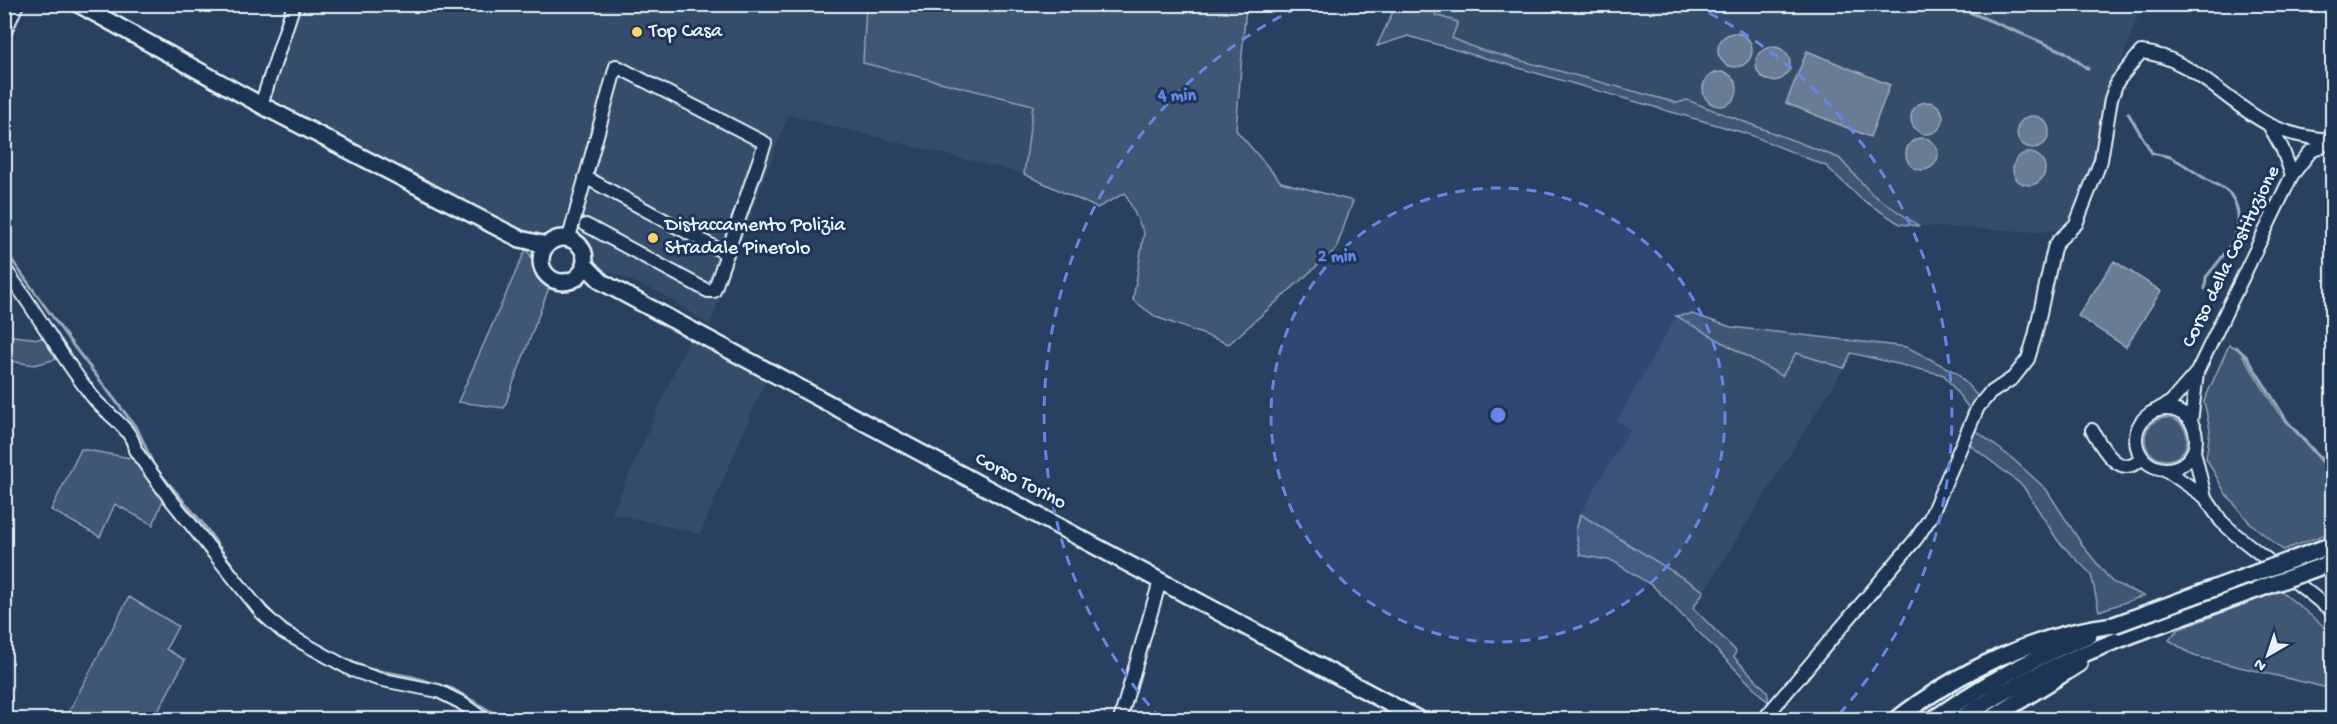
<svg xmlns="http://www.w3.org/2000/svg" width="2337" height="724" font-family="'Gochi Hand',sans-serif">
<rect width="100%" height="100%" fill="#294061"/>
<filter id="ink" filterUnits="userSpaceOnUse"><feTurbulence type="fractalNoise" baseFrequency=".0167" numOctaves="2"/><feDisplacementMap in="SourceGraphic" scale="12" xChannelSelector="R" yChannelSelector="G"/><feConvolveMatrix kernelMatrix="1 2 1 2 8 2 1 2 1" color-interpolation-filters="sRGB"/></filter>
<g filter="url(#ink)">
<path fill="#364d6b" d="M 865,4 L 863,63 L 1033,105 L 1024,174 L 788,115 L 710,325 L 658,292 L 598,267 L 589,241 L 564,228 L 530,234 L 415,176 L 312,122 L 271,97 L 297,5 Z
M 1438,4 L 2142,5 L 2104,109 L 2094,163 L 2069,219 L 2061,228 L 2043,232 L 1919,226 L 1872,194 L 1839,158 L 1688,100 L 1678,104 L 1478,49 L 1451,38 L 1458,22 L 1434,15 Z
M 1676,316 L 1782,376 L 1796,353 L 1844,368 L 1704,591 L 1580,514 L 1630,429 L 1617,421 Z
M 691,334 L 767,377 L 700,534 L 612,513 Z"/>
<path fill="#415774" stroke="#94a4b6" stroke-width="1.5" d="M 866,4 L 1246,5 L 1236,130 L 1281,182 L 1353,201 L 1336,249 L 1229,344 L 1156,317 L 1133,300 L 1144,233 L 1125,193 L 1097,208 L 1024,174 L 1033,105 L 863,63 Z
M 1396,5 L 1438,5 L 1435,15 L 1458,22 L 1452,38 L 1478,49 L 1677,103 L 1687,100 L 1839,158 L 1872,194 L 1919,226 L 1900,224 L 1861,199 L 1826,166 L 1748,134 L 1408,36 L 1377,46 Z
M 526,249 L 533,259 L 536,273 L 550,285 L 504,408 L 458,402 Z
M 1692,314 L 1731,327 L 1907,347 L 1957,373 L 1980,399 L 1964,431 L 1968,407 L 1944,375 L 1851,353 L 1844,368 L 1796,353 L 1782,376 L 1676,316 Z
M 5,335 L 39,339 L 45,336 L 57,359 L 34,365 L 5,360 Z
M 2229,345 L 2239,349 L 2278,412 L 2332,474 L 2332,532 L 2283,550 L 2249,522 L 2226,494 L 2206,458 L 2210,430 L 2204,401 Z
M2145 439a21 21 0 1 1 42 0a21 21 0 1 1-42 0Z
M 1975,430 L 2013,459 L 2046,489 L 2083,546 L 2112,582 L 2144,596 L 2099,611 L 2091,574 L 2058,541 L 2023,486 L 1969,444 Z
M 81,449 L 136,459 L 164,497 L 153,525 L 115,504 L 100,537 L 51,510 Z
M 1580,514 L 1704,591 L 1693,608 L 1736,651 L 1734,657 L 1767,691 L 1769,703 L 1653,586 L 1613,561 L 1580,555 L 1576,532 Z
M 2280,590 L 2332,633 L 2332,689 L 2194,656 L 2169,640 L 2177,630 Z
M 129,597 L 178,626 L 166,649 L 185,660 L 154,719 L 65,719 Z"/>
<path fill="#6b7c95" stroke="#9dabbd" stroke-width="1.5" d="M1718 50a17 17 0 1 1 34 0a17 17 0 1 1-34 0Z
M1756 64a17 17 0 1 1 34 0a17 17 0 1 1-34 0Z
M 1807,51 L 1890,85 L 1870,137 L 1786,103 Z
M1703 89a17 17 0 1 1 34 0a17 17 0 1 1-34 0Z
M1911 118a16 16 0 1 1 32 0a16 16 0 1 1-32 0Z
M2017 132a16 16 0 1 1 32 0a16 16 0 1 1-32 0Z
M1906 154a16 16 0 1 1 32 0a16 16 0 1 1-32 0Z
M2013 169a16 16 0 1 1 32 0a16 16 0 1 1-32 0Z
M 2114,261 L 2161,291 L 2126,347 L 2078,316 Z"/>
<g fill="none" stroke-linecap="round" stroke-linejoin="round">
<path stroke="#9dabbd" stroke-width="3" d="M 1950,4 L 2065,52 L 2088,69
M 2128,113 L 2152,153 C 2158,155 2164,155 2170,157 C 2183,163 2194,172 2206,179 C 2214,184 2224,187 2230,194 C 2252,224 2225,255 2206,277 L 2205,289
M 4,249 L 69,340 L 138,430 L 154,466 L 203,524 L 241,577
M 2236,347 L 2247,357 L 2287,421 L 2332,471
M 256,596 L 281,622 L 303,636
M 340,657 L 369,669 L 413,677 L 453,689 L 505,720"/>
<g stroke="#e8f1f8" stroke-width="16">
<path id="minor" d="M 4,34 L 17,4
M 261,105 L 294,4
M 2269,125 L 2282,148 L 2292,175
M 585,177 L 727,254
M 567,239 L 570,234 L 616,66 L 765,143 L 714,291 L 708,291 L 586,225
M 4,268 C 37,311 62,360 96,401 C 109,416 133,429 135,450 L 168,496 L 262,613 L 283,632 L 352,670 L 378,679 L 438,691 L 460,702 L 485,720
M2136 439a30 30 0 1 1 60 0a30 30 0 1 1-60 0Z
M 2155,411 L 2171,402 L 2197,372 L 2292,175 L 2310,152 L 2331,141
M 2191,422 L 2197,373
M 2092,430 C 2101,446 2120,482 2142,458
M 2194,451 L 2205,497
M 2166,470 L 2205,497 L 2221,521 L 2235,534 L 2332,611
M 1120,720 L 1160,581
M 1763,720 L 1916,539 L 1930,518 L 1978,407 L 1989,394 L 2013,378 L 2028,359 L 2035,336 L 2054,248 L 2059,240 L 2076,224 L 2101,160 L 2111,99 L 2117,82 L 2141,52 C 2191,56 2227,104 2270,125 C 2290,135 2310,138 2332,140"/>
</g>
<g stroke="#e8f1f8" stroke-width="20">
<path id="major" d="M 78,4 L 261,105 L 520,239 L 547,245
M541 260a22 22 0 1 1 44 0a22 22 0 1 1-44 0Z
M 584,264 L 602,282 L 1420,720
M 1896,720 C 1958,671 2036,634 2114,625
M 1932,720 C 1981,685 2033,658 2089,635
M 1959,720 C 2050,658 2157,626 2259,589
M 1989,720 L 2079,664"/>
</g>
<use href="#minor" stroke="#1d3557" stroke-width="12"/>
<use href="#major" stroke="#1d3557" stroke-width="15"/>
<g stroke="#e8f1f8" stroke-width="20" stroke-linecap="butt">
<path id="major-bridge" d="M 2259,589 L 2325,565
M 2114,625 L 2332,545"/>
</g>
<use href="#major-bridge" stroke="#1d3557" stroke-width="15"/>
</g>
</g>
<circle cx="1498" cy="415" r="227" fill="#6487e3" fill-opacity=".12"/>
<g fill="none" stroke="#6487e3" stroke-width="3" stroke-dasharray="10 8">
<circle cx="1498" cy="415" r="227"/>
<path d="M1161 719A454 454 0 0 1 1303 5M1693 5A454 454 0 0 1 1835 719"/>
</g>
<g fill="#ffd166" stroke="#1d3557" stroke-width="2">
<circle cx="637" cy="32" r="6"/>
<circle cx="653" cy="238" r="6"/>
</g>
<g text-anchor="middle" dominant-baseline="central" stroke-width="6" stroke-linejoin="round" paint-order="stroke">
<g font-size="20" fill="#e8f1f8" stroke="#1d3557" text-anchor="start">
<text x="649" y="32">Top Casa</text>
<text x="665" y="226">Distaccamento Polizia<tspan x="665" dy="23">Stradale Pinerolo</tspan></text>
</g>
<g font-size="20" fill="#e8f1f8" stroke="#1d3557">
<text transform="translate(2232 257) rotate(-64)">Corso della Costituzione</text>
<text transform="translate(1020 482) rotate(28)">Corso Torino</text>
</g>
</g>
<circle cx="1498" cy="415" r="9" fill="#6487e3" stroke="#1d3557" stroke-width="3"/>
<g font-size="18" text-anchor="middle" font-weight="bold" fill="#6487e3" stroke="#1d3557" stroke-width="6" stroke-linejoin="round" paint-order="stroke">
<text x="1177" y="100">4 min</text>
<text x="1337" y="261">2 min</text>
</g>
<rect width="2337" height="724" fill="none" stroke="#1d3557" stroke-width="24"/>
<rect x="12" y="12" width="2313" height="700" fill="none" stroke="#e8f1f8" stroke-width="2" filter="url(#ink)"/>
<g transform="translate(2268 655) rotate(219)" stroke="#1d3557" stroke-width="4.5" paint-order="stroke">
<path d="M0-4.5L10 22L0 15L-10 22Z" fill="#e8f1f8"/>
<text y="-9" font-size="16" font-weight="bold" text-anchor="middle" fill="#e8f1f8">N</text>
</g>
</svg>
